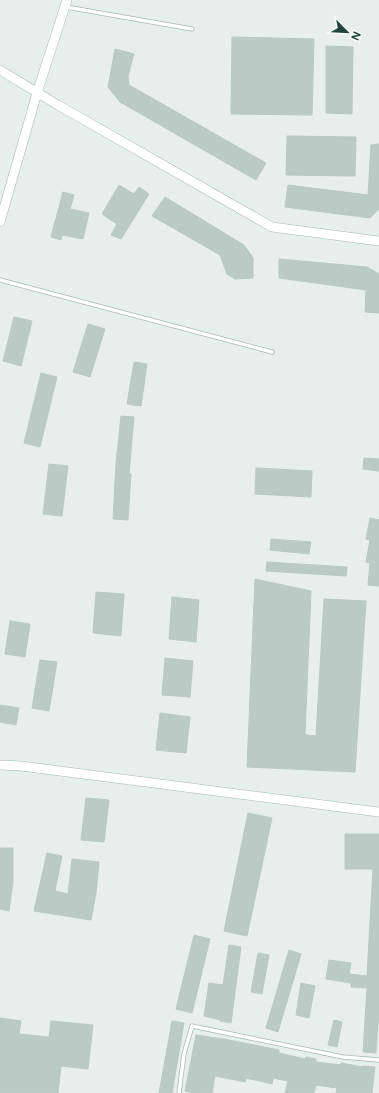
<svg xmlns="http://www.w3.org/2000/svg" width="379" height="1093" font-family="Figtree,sans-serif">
<rect width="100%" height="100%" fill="#e6efeb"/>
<path fill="#bbcac4" stroke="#b8c9c2" d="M 232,37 L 314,39 L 312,115 L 231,114 Z
M 326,46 L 353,47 L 352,114 L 326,113 Z
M 115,49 L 134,54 L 128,76 L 129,85 L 266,163 L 256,180 L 120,102 L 108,87 Z
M 287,136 L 356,137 L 355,176 L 286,175 Z
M 379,144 L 379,209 L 370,218 L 285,207 L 288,185 L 368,195 L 371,145 Z
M 119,185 L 134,194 L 139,187 L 149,194 L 121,239 L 111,235 L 117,224 L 102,214 Z
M 63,192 L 74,195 L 70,209 L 89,213 L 83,239 L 62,235 L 61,240 L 51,237 Z
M 165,197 L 244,245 L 253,258 L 253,278 L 235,279 L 227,274 L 220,255 L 152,216 Z
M 279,259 L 367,267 L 379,274 L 379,313 L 365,312 L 366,290 L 279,278 Z
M 14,317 L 32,321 L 21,366 L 3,361 Z
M 88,324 L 105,329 L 90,377 L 73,372 Z
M 134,362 L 147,364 L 141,406 L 127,404 Z
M 41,373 L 57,377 L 40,447 L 24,443 Z
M 121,416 L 134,417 L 129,474 L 131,474 L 128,520 L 113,519 L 116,463 Z
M 364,458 L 379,459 L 379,471 L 363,469 Z
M 49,464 L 68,466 L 62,516 L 43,514 Z
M 256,468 L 312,471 L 311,497 L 255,494 Z
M 370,518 L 379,520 L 379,586 L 368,585 L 370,563 L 366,562 L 370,540 L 366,539 Z
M 271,539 L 311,542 L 309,554 L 270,550 Z
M 267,562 L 347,567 L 346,576 L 266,571 Z
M 255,579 L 311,591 L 305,735 L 316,736 L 324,599 L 366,601 L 355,772 L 247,767 Z
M 96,592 L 124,594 L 121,636 L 93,633 Z
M 172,597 L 199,600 L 196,642 L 169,639 Z
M 10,621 L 30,624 L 25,657 L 5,654 Z
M 165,658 L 193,661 L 190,697 L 162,695 Z
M 40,660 L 57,662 L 49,711 L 32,708 Z
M 0,705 L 19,708 L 16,725 L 0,722 Z
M 160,713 L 190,717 L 186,753 L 156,750 Z
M 86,798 L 109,800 L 104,842 L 81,840 Z
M 248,813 L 272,818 L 247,936 L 224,931 Z
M 345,834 L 379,834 L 379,1010 L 376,1053 L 363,1052 L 367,988 L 351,987 L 351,983 L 326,979 L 329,960 L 351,963 L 349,974 L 367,976 L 373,869 L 345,869 Z
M 0,848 L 13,848 L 13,881 L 9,911 L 0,909 Z
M 47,853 L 62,856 L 55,891 L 68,894 L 72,859 L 99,862 L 96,893 L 91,920 L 34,911 Z
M 194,935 L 210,939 L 192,1013 L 176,1009 Z
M 229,945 L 241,947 L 231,1023 L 220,1021 L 220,1020 L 204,1016 L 209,983 L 223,985 Z
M 289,950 L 301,954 L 278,1032 L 266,1028 Z
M 258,953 L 269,955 L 262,994 L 251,992 Z
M 301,983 L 315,986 L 309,1018 L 296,1015 Z
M 0,1018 L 21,1021 L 19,1034 L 49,1037 L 51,1021 L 93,1025 L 88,1069 L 61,1066 L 58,1093 L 0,1093 Z
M 334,1020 L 342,1022 L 337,1047 L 328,1045 Z
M 172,1021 L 184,1023 L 172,1093 L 159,1093 Z
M 196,1035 L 229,1040 L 279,1050 L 279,1053 L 305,1059 L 306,1057 L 316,1059 L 316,1062 L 341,1065 L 341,1063 L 363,1067 L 363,1066 L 375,1067 L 372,1093 L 336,1093 L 337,1088 L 316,1085 L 314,1093 L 285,1093 L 288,1081 L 273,1078 L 272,1084 L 246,1078 L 245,1082 L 215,1076 L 212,1093 L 196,1093 L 185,1091 Z"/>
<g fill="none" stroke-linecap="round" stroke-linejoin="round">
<g stroke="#a8b8b2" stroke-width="5">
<path id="service" d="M 66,7 L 192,29
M 0,280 L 272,352
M 179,1093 L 184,1054 L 192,1026 L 343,1057 L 379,1060"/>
</g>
<g stroke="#a8b8b2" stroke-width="10">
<path id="tertiary" d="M 0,70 L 58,105 L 272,227 L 379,241
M 0,222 L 37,93 L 67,0
M 0,765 L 21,766 L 379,812"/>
</g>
<use href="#service" stroke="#fff" stroke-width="3.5"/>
<use href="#tertiary" stroke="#fff" stroke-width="9"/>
</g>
<g transform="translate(347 32) rotate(114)" stroke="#f7fbf9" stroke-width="3" paint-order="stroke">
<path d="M0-3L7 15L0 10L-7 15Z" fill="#24423a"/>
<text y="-6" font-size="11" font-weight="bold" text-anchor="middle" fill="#24423a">N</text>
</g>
</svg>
